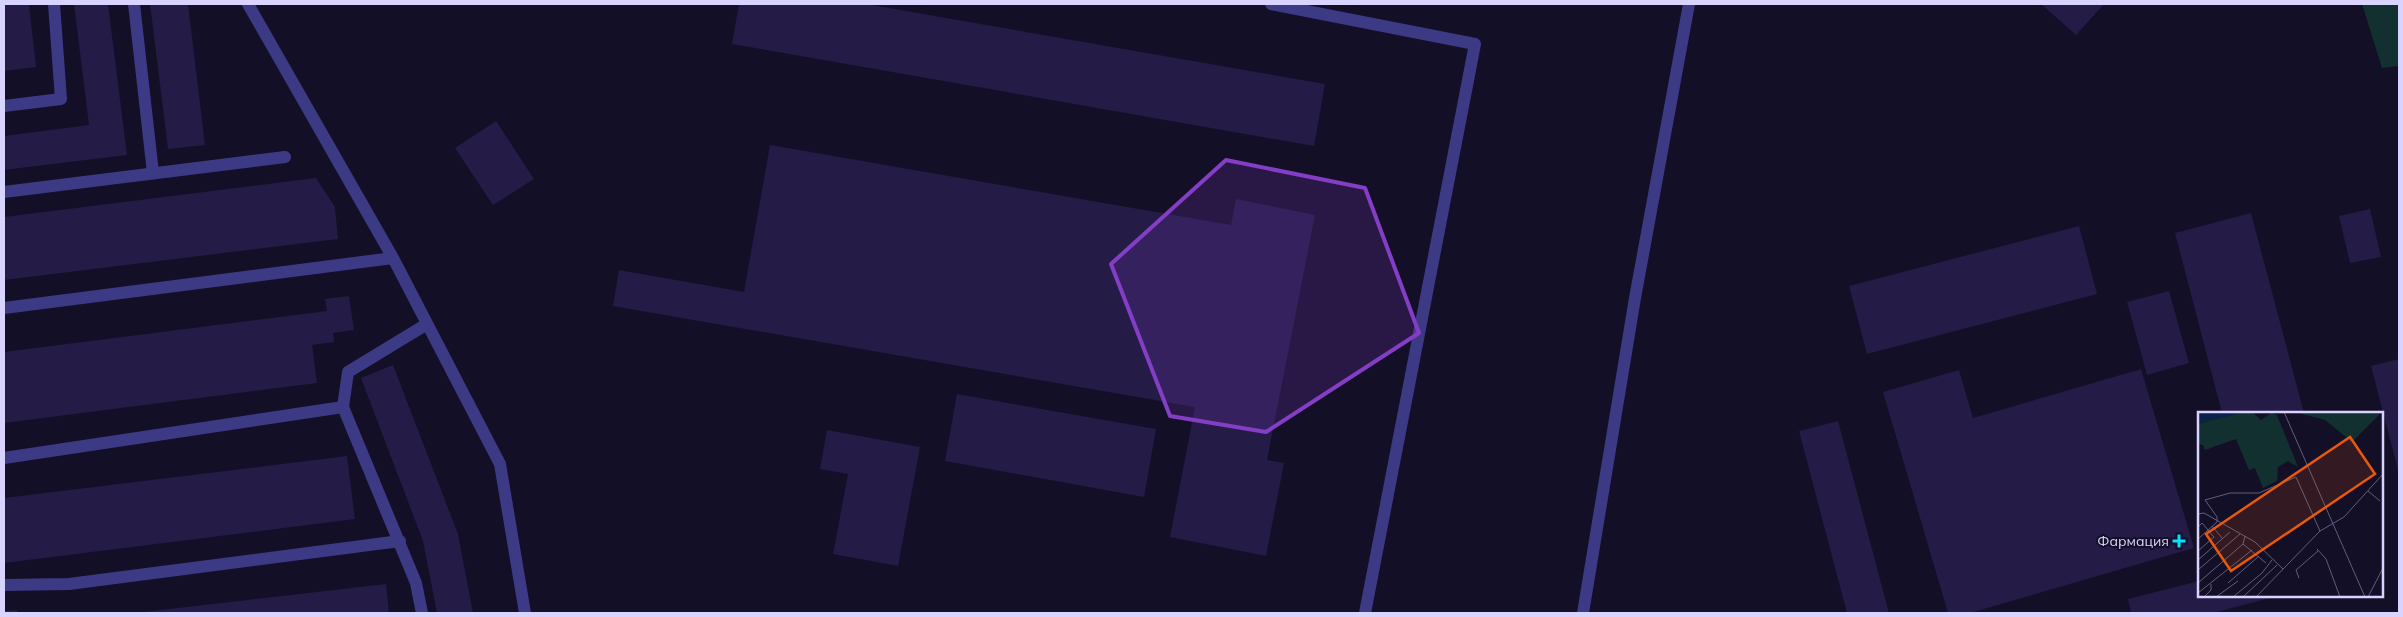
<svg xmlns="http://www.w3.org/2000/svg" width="2403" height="617" font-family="Mulish,sans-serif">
<rect width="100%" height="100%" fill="#130f26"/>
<path fill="#12302f" d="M 2362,4 L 2399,4 L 2399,66 L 2382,68 Z"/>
<path fill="#241b47" d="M 4,4 L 29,4 L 36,67 L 4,71 Z
M 74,4 L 108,4 L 127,155 L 4,170 L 4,136 L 89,125 Z
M 150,4 L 188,4 L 205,145 L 168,149 Z
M 739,4 L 866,4 L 1325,84 L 1314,146 L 732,44 Z
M 2041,4 L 2104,4 L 2076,35 Z
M 496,121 L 534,179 L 493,205 L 455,148 Z
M 770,145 L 1231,225 L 1236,199 L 1315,215 L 1267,460 L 1284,463 L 1266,556 L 1170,537 L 1195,407 L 613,306 L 619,270 L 744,292 Z
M 316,178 L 335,207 L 338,239 L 4,280 L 4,217 Z
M 2370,209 L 2381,257 L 2350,263 L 2339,216 Z
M 2251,213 L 2304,413 L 2222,413 L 2175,233 Z
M 2079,226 L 2097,294 L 1867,354 L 1849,286 Z
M 2169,291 L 2189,363 L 2147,375 L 2127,302 Z
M 349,296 L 354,330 L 333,333 L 334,342 L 312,345 L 317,383 L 4,423 L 4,352 L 327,311 L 325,299 Z
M 2399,359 L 2399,474 L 2371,366 Z
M 393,365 L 458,534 L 473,613 L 437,613 L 423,541 L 361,378 Z
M 2141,369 L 2194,548 L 1970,613 L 1948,613 L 1883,392 L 1959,370 L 1973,418 Z
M 957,394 L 1156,429 L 1144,497 L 945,461 Z
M 1838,421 L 1889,613 L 1847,613 L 1799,431 Z
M 827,430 L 920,447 L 898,566 L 833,554 L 848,474 L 820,469 Z
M 347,456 L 355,519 L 4,563 L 4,498 Z
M 2199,581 L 2199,596 L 2278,596 L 2213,613 L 2131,613 L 2128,599 Z
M 386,584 L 389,613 L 143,613 L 143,612 Z
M 17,610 L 17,613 L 4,613 L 4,611 Z"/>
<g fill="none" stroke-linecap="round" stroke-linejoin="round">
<path stroke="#3d3a85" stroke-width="12" d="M 134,4 L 153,173
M 248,4 L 393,258 L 500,464 L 525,613
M 1271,4 L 1475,44 L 1365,613
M 4,106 L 61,99 L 54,4
M 4,192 L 285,157
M 4,308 L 393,258
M 343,407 L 416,583 L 422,613
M 4,458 L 343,407 L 348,372 L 427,324
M 4,585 L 69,584 L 400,541"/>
<path stroke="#3d3a85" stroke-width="12" d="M 1583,613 L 1635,298 L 1689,4"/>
</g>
<path fill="#843dc5" fill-opacity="0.2" stroke="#843dc5" stroke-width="4" stroke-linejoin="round" d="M 1226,160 L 1365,188 L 1419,333 L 1266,432 L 1170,416 L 1111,264 Z"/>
<path fill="#00e5ff" stroke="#130f26" stroke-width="2" d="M2176.5 533.5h5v5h5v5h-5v5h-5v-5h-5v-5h5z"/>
<g text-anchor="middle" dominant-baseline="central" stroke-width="4" stroke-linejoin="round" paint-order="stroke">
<g font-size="14" fill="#d9d4ff" stroke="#130f26" text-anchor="end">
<text x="2169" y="541">Фармация</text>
</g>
</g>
<g transform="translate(2198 412)">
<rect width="185" height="185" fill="#130f26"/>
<path d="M 54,0 L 63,8 L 73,1 L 79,3 L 100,55 L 90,49 L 80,55 L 79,69 L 65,76 L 57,56 L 51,58 L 38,27 L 7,38 L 5,33 L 0,32 L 0,12 L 38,1 ZM 97,0 L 184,0 L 154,30 L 127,8 Z" fill="#12302f"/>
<path d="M 0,0 L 46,0 L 0,12 Z" fill="#0c2248"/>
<path fill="none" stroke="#625e7d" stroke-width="1" d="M 86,0 L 167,185M 170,79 L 182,89M 0,102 L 6,101 L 57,130 L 85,157M 14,114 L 24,126M 0,115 L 4,111 L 16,125 L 0,139M 0,127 L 19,110 L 19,105 L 7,88 L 32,81 L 61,81 L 98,65 L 122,119M 45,132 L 68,151M 119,137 L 128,147 L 142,185M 0,148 L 32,120M 0,158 L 42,122M 101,166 L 98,158 L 120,139M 0,171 L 45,132 L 47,124M 30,171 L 61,144M 0,181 L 54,138M 6,185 L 13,178 L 13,172M 18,185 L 40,169M 35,185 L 64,161 L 74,148M 45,185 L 79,153M 58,185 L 122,119 L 146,105 L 185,62M 170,185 L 185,156"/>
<path fill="#e8590c" fill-opacity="0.15" stroke="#e8590c" stroke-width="2.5" d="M 152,25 L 177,62 L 33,159 L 8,122 Z"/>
<rect width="185" height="185" fill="none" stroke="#d9d4ff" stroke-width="2.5"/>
</g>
<rect width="2403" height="617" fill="none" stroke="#d9d4ff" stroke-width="10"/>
</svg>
